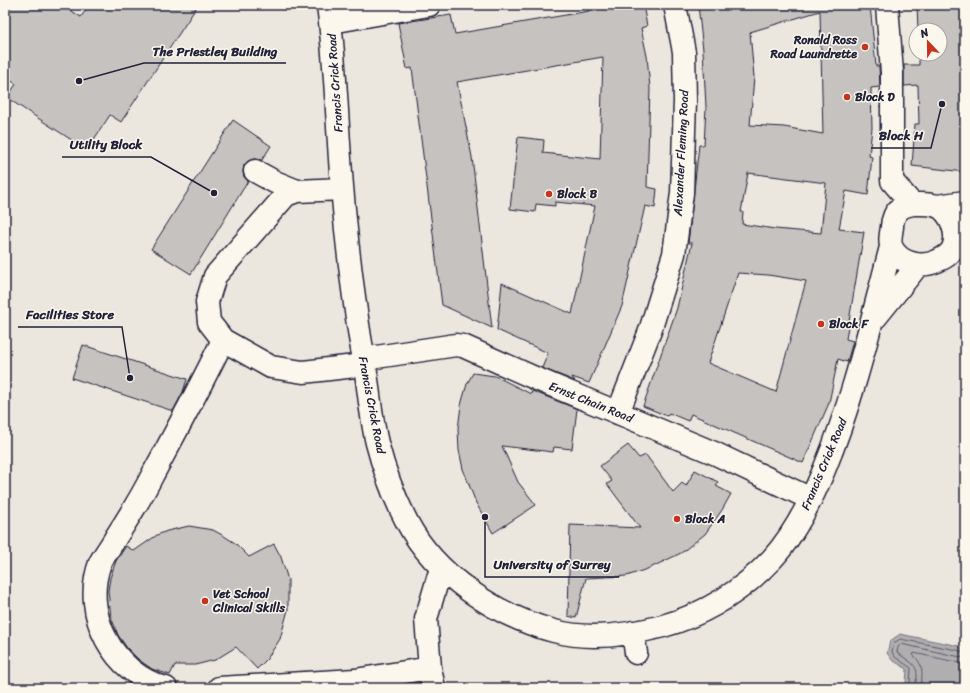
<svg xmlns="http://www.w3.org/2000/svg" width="970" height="693" font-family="Sriracha,sans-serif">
<rect width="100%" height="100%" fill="#fbf7ec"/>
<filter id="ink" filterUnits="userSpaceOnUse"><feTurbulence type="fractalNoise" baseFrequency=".025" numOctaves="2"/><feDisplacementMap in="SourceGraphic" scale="8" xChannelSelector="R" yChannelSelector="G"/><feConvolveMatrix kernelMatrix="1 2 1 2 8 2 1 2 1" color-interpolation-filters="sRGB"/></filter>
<g filter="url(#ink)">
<path fill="#ebe7df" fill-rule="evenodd" d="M 5,5 L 965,5 L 965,688 L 5,688 ZM 916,30 L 940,30 L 940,54 L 916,54 Z"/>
<path fill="#b1aeb0" stroke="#787681" d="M 900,634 L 959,646 L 965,650 L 965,688 L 902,688 L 906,683 L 907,669 L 892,660 L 887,653 L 890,641 Z"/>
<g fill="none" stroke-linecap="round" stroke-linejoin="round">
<path stroke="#5b5a6a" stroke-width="1" d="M 907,688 L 910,683 L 911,668 L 895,657 L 892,652 L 894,643 L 900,639 L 957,650 L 965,653
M 914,688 C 923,663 910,664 897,652 L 898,647 L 901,644 L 965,658
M 920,688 C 923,676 924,664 913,655 L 914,653 L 965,664"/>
</g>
<path fill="#c6c2c0" stroke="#22223b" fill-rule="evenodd" d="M 5,5 L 62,5 L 81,17 L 89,5 L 198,5 L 121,122 L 110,115 L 87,150 L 7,98 L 16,84 L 5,77 Z
M 588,5 L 643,5 L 647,26 L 641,28 L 647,56 L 650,88 L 647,187 L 657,189 L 655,208 L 645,206 L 622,306 L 589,383 L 572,377 L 575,381 L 542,368 L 548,353 L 497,330 L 502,283 L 572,314 L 595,206 L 555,202 L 555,206 L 536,204 L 535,212 L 510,209 L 518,137 L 544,140 L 543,153 L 600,159 L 603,57 L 457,82 L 472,157 L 492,328 L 442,305 L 412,68 L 407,69 L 398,23 L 451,15 L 455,34 L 589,11 Z
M 698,5 L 870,5 L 876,66 L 879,66 L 880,87 L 871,88 L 872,128 L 869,156 L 872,157 L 868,195 L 846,191 L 839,229 L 864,232 L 846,339 L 853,341 L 847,362 L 838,359 L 829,403 L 803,463 L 691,414 L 688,421 L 669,413 L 667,416 L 643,406 L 677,308 L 692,243 L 688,243 L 689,235 L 699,145 L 704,145 L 706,107 L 703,50 ZM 820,11 L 823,134 L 784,127 L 750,125 L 754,77 L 750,32 ZM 748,173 L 826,183 L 821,233 L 775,229 L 742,224 L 743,212 L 741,212 ZM 738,273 L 768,275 L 806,281 L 776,392 L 708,363 Z
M 917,5 L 963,5 L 965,18 L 965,172 L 912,166 L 915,124 L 919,124 L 918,85 L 904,86 L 904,65 L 919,65 L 919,54 L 940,54 L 940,30 L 918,30 Z
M 233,120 L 271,146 L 262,160 L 254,159 L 248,161 L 244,165 L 243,172 L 244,177 L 248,181 L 191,274 L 151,249 Z
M 83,345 L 187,379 L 183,392 L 173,411 L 72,378 Z
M 473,373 L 495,376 L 531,394 L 532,391 L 577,409 L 572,449 L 554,447 L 553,452 L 502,446 L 518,482 L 536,505 L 493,533 L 476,503 L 463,469 L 459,450 L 458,429 L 461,405 L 467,384 Z
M 628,445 L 639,458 L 646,455 L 673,492 L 682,483 L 686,486 L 695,470 L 718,482 L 716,486 L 731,494 L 722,510 L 705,534 L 681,553 L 650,568 L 627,576 L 586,578 L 576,618 L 568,616 L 570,525 L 640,528 L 607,484 L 612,481 L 600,466 Z
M 189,526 L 213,530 L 224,536 L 235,543 L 249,557 L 274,544 L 281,557 L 288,580 L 288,610 L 280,639 L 267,659 L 257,669 L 236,647 L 215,660 L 195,665 L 175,665 L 170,675 L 152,669 L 139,660 L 127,648 L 118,635 L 111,617 L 108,591 L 110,578 L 116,561 L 126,546 L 134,551 L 157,535 L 167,531 Z"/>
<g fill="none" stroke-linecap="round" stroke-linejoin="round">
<g stroke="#22223b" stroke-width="25">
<path id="minor" d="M 328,5 C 336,65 337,126 342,186 C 347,246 354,307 365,366 C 369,391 371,418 377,443 C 384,470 394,497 407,522 C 435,575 496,616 554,631 C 588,640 629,635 663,626 C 705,614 742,591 772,559 C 795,534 811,501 824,470 C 854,398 871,322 891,247
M 887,5 L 892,73 L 892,181 L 912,204
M 331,22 L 429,5
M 255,171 L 275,182 L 297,191 L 342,189
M 297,191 L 286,195 L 215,276 L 207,302 L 209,322 L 223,340 L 271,367 L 303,372 L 364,365
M 912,204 C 920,204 929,203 937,206 C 951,212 959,234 953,248 C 950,255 944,258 937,261 C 922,268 900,264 892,248 C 889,242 891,233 892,227 C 892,220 895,212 901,208 C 904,206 909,205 912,204 Z
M 937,206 L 965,202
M 876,317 L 918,265
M 363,359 L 456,345 L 463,346 L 537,379 L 714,453 L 811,499
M 618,413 L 650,331 L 674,254 L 682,193 L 685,101 L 684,52 L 675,5
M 633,632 L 636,653
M 166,688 C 114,674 81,615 100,563 C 104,555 111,546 116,537 C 129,517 142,496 153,474 C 177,430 201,385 223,340
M 219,688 L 355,680 L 430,668
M 434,688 L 430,668 L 426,619 L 441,568"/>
</g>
<use href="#minor" stroke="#fbf7ec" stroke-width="22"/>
</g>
</g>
<g fill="#c8321e" stroke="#fbf7ec" stroke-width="1.5">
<circle cx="865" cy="47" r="4"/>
<circle cx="847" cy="97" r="4"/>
<circle cx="549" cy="194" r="4"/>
<circle cx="821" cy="324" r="4"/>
<circle cx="677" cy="519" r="4"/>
<circle cx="205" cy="601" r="4"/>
</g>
<g text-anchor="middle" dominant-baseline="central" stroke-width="3" stroke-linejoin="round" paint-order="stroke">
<g font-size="12" font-weight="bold" fill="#22223b" stroke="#fbf7ec" text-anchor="start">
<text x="857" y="40" text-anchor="end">Ronald Ross<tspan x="857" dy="14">Road Laundrette</tspan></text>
<text x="855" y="97">Block D</text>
<text x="557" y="194">Block B</text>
<text x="829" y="324">Block F</text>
<text x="685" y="519">Block A</text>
<text x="213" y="594">Vet School<tspan x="213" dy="14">Clinical Skills</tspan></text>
</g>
<g font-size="12" fill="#22223b" stroke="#fbf7ec">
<text transform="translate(335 83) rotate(-94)">Francis Crick Road</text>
<text transform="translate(681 153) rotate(-87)">Alexander Fleming Road</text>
<text transform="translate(591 402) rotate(22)">Ernst Chain Road</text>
<text transform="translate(372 405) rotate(79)">Francis Crick Road</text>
<text transform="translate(824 464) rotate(-67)">Francis Crick Road</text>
</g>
</g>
<path fill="none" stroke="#22223b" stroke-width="1.5" d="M79 81L144 63H286M942 104L931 148H871M214 193L151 157H62M130 378L122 327H18M485 517L485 577H619"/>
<g fill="#22223b" stroke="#fbf7ec" stroke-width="1.5">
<circle cx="79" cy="81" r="4"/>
<circle cx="942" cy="104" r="4"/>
<circle cx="214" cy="193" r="4"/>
<circle cx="130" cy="378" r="4"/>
<circle cx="485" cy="517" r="4"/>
</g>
<g font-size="13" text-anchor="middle" font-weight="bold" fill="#22223b" stroke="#fbf7ec" stroke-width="3" stroke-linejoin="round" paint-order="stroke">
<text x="215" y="56">The Priestley Building</text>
<text x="901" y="140">Block H</text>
<text x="106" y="149">Utility Block</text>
<text x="70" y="319">Facilities Store</text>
<text x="552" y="569">University of Surrey</text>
</g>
<rect width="970" height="693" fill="none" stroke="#fbf7ec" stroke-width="20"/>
<rect x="10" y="10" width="950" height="673" fill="none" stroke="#22223b" stroke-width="1.5" filter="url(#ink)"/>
<g transform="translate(928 42) rotate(338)"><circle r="19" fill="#fbf7ec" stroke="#a4a2a5"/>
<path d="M0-3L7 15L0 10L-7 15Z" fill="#c8321e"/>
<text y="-6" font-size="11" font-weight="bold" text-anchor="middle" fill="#22223b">N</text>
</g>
</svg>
